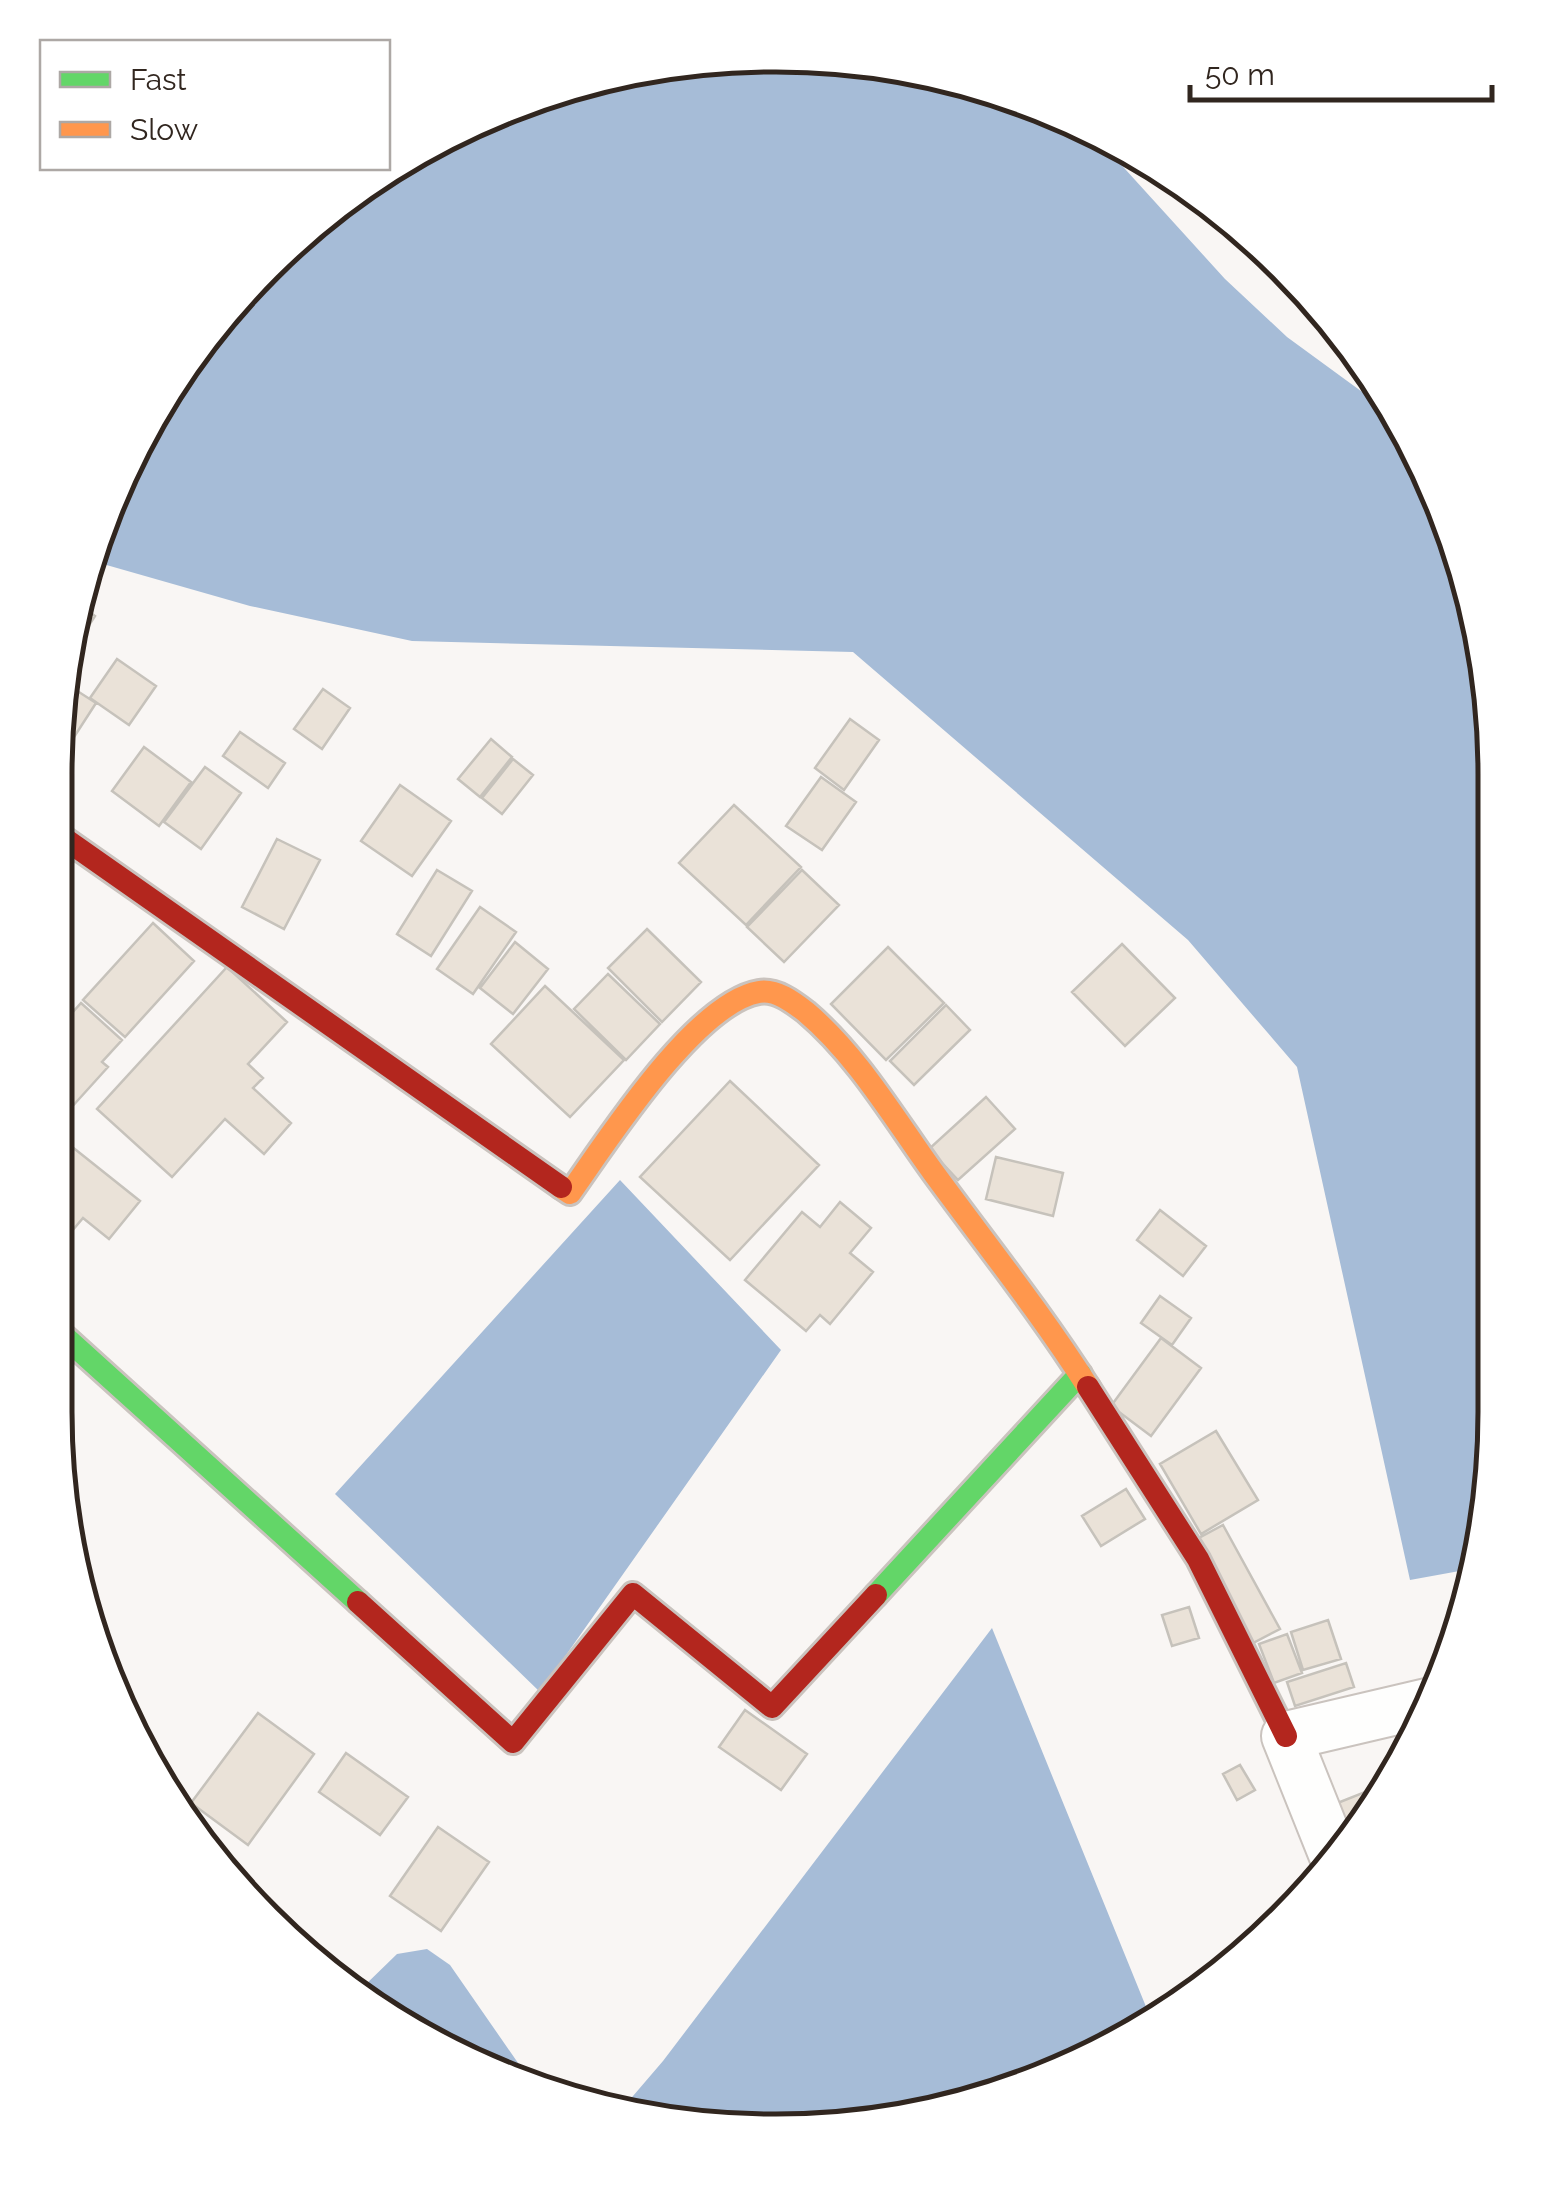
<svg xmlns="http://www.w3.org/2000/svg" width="1550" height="2187" font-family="Raleway,sans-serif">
<rect width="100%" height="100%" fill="#f9f6f4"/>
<path fill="#a6bcd7" d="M 822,57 L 961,79 L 1086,126 L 1225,279 L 1287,337 L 1391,413 L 1421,457 L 1489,680 L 1493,1459 L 1476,1568 L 1410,1580 L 1297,1067 L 1188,940 L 853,652 L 412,641 L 250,606 L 96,562 L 151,415 L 300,234 L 414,152 L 543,93 L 680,61 Z
M 620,1180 L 781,1350 L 540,1692 L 335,1494 Z
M 992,1628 L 1151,2019 L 1094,2057 L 915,2118 L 682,2126 L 621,2110 L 663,2061 Z
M 427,1949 L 450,1965 L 534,2086 L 499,2077 L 360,1990 L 397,1954 Z"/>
<path fill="#eae2d8" stroke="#c6c2bb" stroke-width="2.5" d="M 80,605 L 95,616 L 69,656 L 69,634 Z
M 117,659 L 156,686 L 129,725 L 90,698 Z
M 68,685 L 96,703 L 67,748 Z
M 323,689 L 350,708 L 322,749 L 294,729 Z
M 850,719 L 879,740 L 844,790 L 815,768 Z
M 240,732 L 285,763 L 268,788 L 223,756 Z
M 491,739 L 512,757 L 480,797 L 458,779 Z
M 144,747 L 191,782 L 159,826 L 112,791 Z
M 513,759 L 533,775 L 502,814 L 482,798 Z
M 205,767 L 241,793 L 201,849 L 164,822 Z
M 821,777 L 856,802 L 822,850 L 786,826 Z
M 400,785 L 451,821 L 412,876 L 361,841 Z
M 734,805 L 801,867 L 746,925 L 679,863 Z
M 277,839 L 320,860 L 284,929 L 242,907 Z
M 437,870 L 472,891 L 431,956 L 397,934 Z
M 802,870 L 839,905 L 784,962 L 747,927 Z
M 480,907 L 516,932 L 473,994 L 437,969 Z
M 153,923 L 194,961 L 125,1037 L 83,1000 Z
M 647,929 L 701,982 L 662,1022 L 608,968 Z
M 515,942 L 548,969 L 513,1014 L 480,988 Z
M 1122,944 L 1175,998 L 1125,1046 L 1072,992 Z
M 888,947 L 944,1003 L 886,1060 L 831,1004 Z
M 227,967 L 287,1022 L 248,1064 L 263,1078 L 253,1088 L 291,1123 L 264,1154 L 225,1119 L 172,1177 L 97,1109 Z
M 608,974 L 660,1024 L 626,1060 L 574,1009 Z
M 545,986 L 624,1060 L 570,1117 L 491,1044 Z
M 81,1003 L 122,1040 L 102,1062 L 108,1067 L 60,1120 L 62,1024 Z
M 946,1005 L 970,1030 L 914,1085 L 890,1061 Z
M 730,1081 L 819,1165 L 730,1260 L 640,1177 Z
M 986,1097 L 1015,1129 L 958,1180 L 929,1149 Z
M 66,1142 L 140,1201 L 109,1239 L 83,1218 L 66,1238 L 58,1232 L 60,1150 Z
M 996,1157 L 1063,1173 L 1053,1216 L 986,1199 Z
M 840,1202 L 871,1228 L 850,1253 L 873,1272 L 830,1324 L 820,1315 L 806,1331 L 745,1280 L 802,1212 L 820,1227 Z
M 1160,1210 L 1206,1246 L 1183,1276 L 1137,1240 Z
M 1160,1296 L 1191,1318 L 1172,1345 L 1141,1323 Z
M 1161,1338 L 1201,1368 L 1151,1436 L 1111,1406 Z
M 1216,1431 L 1258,1500 L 1201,1534 L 1160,1464 Z
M 1126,1489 L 1145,1519 L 1101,1546 L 1082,1516 Z
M 1223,1525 L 1280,1629 L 1253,1643 L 1197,1539 Z
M 1189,1607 L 1199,1638 L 1172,1646 L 1162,1615 Z
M 1328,1620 L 1341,1659 L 1303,1670 L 1291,1632 Z
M 1287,1634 L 1302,1673 L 1274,1683 L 1259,1644 Z
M 1346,1663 L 1354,1687 L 1295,1706 L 1287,1682 Z
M 745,1710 L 807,1754 L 781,1790 L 719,1747 Z
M 258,1713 L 314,1754 L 248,1845 L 191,1803 Z
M 346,1753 L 408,1797 L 380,1835 L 319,1792 Z
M 1240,1765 L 1255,1790 L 1237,1800 L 1223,1774 Z
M 1375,1788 L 1379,1798 L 1365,1820 L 1345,1828 L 1335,1804 Z
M 438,1827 L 489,1862 L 441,1931 L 390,1896 Z"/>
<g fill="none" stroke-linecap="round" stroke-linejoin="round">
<g stroke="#cac3be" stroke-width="52">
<path id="street" d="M 1336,1861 L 1286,1736 L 1431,1702"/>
</g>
<g stroke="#cac3be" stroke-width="28">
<path id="fast" d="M 56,1329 L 358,1602
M 876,1595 L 1080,1374"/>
</g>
<g stroke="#cac3be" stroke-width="28">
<path id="slow" d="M 561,1187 L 570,1193 C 607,1141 695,1003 759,992 C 776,989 793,1002 806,1012 C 857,1055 894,1118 933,1172 C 985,1243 1041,1313 1088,1387"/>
</g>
<g stroke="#cac3be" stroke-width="28">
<path id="jam" d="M 65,839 L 561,1187
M 1088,1387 L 1198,1559 L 1286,1736
M 358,1602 L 513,1742 L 633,1594 L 772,1707 L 876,1595"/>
</g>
<use href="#street" stroke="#fefefd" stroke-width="48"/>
<use href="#fast" stroke="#63d668" stroke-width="22"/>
<use href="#slow" stroke="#ff974d" stroke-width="22"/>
<use href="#jam" stroke="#b3261e" stroke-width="22"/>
</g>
<path d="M0 0H1550V2187H0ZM774 72H776A702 702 0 0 1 1478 774V1412A702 702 0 0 1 776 2114H774A702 702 0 0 1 72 1412V774A702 702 0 0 1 774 72Z" fill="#fff" fill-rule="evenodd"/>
<path fill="none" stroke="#31261f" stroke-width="5" d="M774 72H776A702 702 0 0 1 1478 774V1412A702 702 0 0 1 776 2114H774A702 702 0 0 1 72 1412V774A702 702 0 0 1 774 72Z"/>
<rect x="40" y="40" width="350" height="130" fill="#ffffff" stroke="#ada8a5" stroke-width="2.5"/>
<rect x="60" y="72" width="50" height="15" fill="#63d668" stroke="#ada8a5" stroke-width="2.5"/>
<text x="130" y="90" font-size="30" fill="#31261f">Fast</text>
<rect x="60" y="122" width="50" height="15" fill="#ff974d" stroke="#ada8a5" stroke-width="2.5"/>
<text x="130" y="140" font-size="30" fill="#31261f">Slow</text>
<path d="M1190 85v15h302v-15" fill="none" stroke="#31261f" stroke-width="5"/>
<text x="1205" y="85" font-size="30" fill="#31261f" stroke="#ffffff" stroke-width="8" paint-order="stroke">50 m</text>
</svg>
